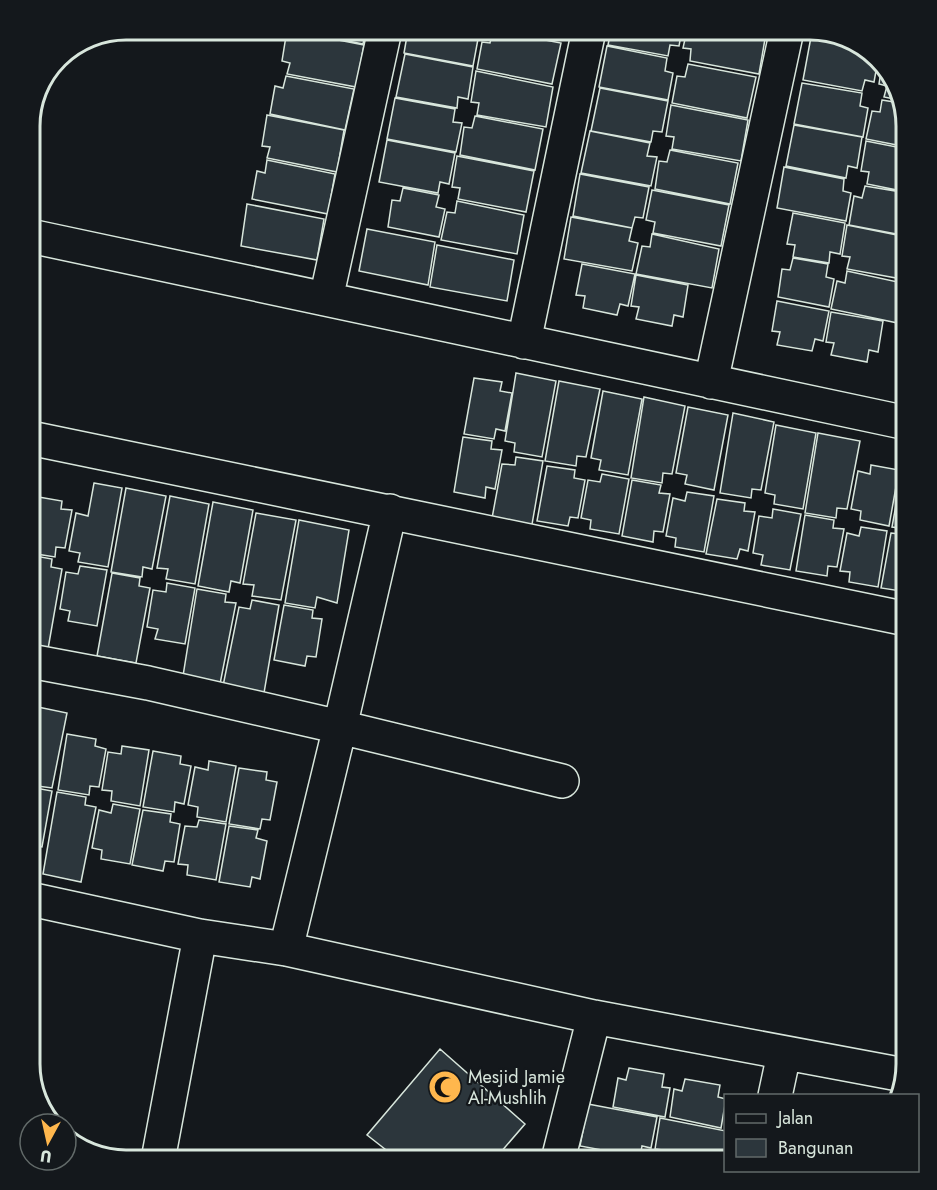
<svg xmlns="http://www.w3.org/2000/svg" width="937" height="1190" font-family="Jost,sans-serif">
<rect width="100%" height="100%" fill="#14181c"/>
<path fill="#2c363c" stroke="#d8e6dc" stroke-width="1.5" d="M 287,30 L 364,45 L 356,87 L 287,74 L 290,63 L 282,61 Z
M 293,30 L 366,30 L 363,44 Z
M 408,30 L 471,30 L 470,37 L 478,39 L 473,66 L 404,53 Z
M 493,30 L 561,43 L 552,84 L 477,69 L 482,42 L 490,43 Z
M 510,30 L 565,30 L 563,40 Z
M 611,30 L 682,30 L 679,46 L 670,45 L 668,56 L 608,45 Z
M 687,30 L 752,30 L 766,33 L 759,74 L 690,61 L 691,49 L 683,48 Z
M 812,30 L 859,43 L 863,47 L 811,37 Z
M 811,37 L 864,47 L 878,60 L 874,82 L 865,80 L 862,91 L 803,80 Z
M 607,46 L 667,58 L 665,71 L 673,73 L 668,100 L 599,87 Z
M 405,54 L 473,67 L 468,99 L 458,97 L 457,108 L 396,97 Z
M 688,64 L 756,77 L 747,118 L 672,103 L 677,76 L 685,77 Z
M 882,65 L 891,73 L 899,100 L 884,97 L 887,86 L 879,84 Z
M 476,71 L 553,87 L 546,127 L 477,115 L 479,103 L 471,102 Z
M 286,76 L 354,89 L 345,130 L 270,114 L 275,86 L 283,88 Z
M 802,83 L 862,93 L 860,106 L 868,108 L 863,137 L 794,124 Z
M 600,88 L 668,101 L 662,132 L 653,131 L 651,142 L 591,131 Z
M 395,98 L 455,109 L 453,122 L 462,123 L 456,152 L 387,139 Z
M 882,100 L 900,103 L 907,126 L 907,147 L 866,139 L 872,111 L 880,112 Z
M 671,105 L 748,120 L 741,161 L 672,149 L 674,137 L 666,136 Z
M 267,115 L 344,130 L 337,172 L 267,158 L 270,147 L 262,146 Z
M 475,116 L 543,129 L 535,170 L 460,155 L 464,127 L 472,128 Z
M 794,125 L 862,137 L 857,168 L 848,166 L 846,178 L 786,166 Z
M 590,131 L 650,143 L 647,156 L 657,157 L 651,186 L 581,173 Z
M 387,140 L 455,153 L 449,184 L 440,182 L 438,193 L 379,182 Z
M 866,141 L 907,149 L 907,192 L 867,184 L 869,172 L 861,171 Z
M 670,150 L 738,163 L 730,204 L 655,189 L 659,161 L 667,162 Z
M 457,156 L 534,171 L 526,212 L 458,199 L 460,188 L 452,187 Z
M 267,160 L 335,174 L 328,214 L 252,199 L 257,171 L 265,173 Z
M 784,167 L 844,179 L 843,191 L 851,193 L 846,221 L 777,208 Z
M 580,174 L 649,187 L 643,218 L 635,217 L 632,228 L 573,216 Z
M 865,186 L 907,193 L 907,236 L 849,225 L 854,196 L 862,198 Z
M 403,188 L 439,195 L 436,207 L 445,209 L 439,237 L 388,227 L 392,200 L 400,201 Z
M 652,190 L 729,205 L 721,246 L 653,233 L 655,222 L 646,220 Z
M 457,201 L 524,215 L 517,254 L 441,240 L 447,212 L 455,213 Z
M 247,204 L 324,219 L 317,260 L 241,246 Z
M 793,213 L 845,223 L 840,254 L 830,252 L 829,263 L 793,257 L 795,245 L 787,244 Z
M 571,217 L 632,228 L 629,241 L 638,243 L 632,271 L 564,259 Z
M 847,225 L 907,237 L 907,280 L 847,269 L 850,257 L 842,256 Z
M 367,229 L 435,242 L 428,285 L 359,271 Z
M 652,234 L 719,249 L 712,288 L 636,274 L 642,246 L 650,247 Z
M 437,245 L 514,260 L 507,301 L 430,287 Z
M 793,258 L 828,264 L 826,277 L 834,279 L 829,307 L 778,297 L 782,269 L 790,270 Z
M 582,264 L 635,274 L 628,306 L 620,304 L 617,315 L 583,308 L 585,296 L 576,295 Z
M 847,271 L 907,284 L 907,325 L 831,309 L 837,281 L 845,283 Z
M 636,275 L 688,285 L 683,317 L 674,315 L 672,326 L 636,319 L 639,307 L 631,306 Z
M 777,301 L 829,311 L 823,341 L 815,339 L 812,351 L 777,345 L 780,332 L 772,331 Z
M 831,312 L 883,321 L 878,352 L 869,350 L 867,362 L 831,355 L 834,343 L 826,342 Z
M 516,373 L 556,381 L 542,457 L 514,452 L 515,443 L 505,441 Z
M 474,378 L 502,382 L 500,391 L 512,393 L 505,431 L 496,429 L 494,439 L 464,434 Z
M 559,381 L 600,389 L 586,457 L 577,456 L 576,466 L 545,461 Z
M 603,391 L 642,399 L 628,475 L 599,470 L 601,460 L 591,458 Z
M 644,397 L 685,406 L 672,474 L 663,473 L 662,483 L 631,478 Z
M 688,407 L 728,415 L 714,490 L 685,484 L 687,475 L 676,473 Z
M 733,413 L 774,422 L 761,490 L 752,489 L 751,498 L 720,493 Z
M 776,425 L 816,433 L 803,509 L 774,504 L 775,495 L 765,493 Z
M 818,433 L 860,441 L 847,509 L 837,508 L 836,518 L 805,513 Z
M 463,437 L 492,441 L 491,449 L 502,450 L 495,489 L 486,487 L 485,498 L 454,492 Z
M 516,457 L 543,461 L 530,536 L 490,529 L 502,464 L 515,465 Z
M 871,465 L 899,470 L 889,526 L 860,520 L 861,511 L 851,509 L 858,471 L 870,474 Z
M 547,466 L 575,470 L 574,478 L 585,480 L 578,518 L 570,517 L 568,526 L 537,521 Z
M 902,471 L 907,472 L 907,529 L 892,527 Z
M 602,474 L 629,479 L 619,534 L 590,529 L 591,520 L 581,518 L 588,480 L 600,482 Z
M 632,480 L 661,485 L 659,493 L 670,494 L 663,532 L 654,531 L 653,542 L 622,536 Z
M 94,483 L 122,488 L 108,567 L 78,562 L 80,553 L 69,551 L 76,513 L 88,516 Z
M 126,488 L 166,496 L 152,569 L 143,567 L 142,577 L 111,572 Z
M 687,492 L 714,496 L 704,552 L 675,547 L 676,538 L 666,536 L 673,498 L 685,501 Z
M 33,496 L 62,501 L 61,509 L 72,510 L 65,548 L 56,547 L 55,557 L 30,553 Z
M 170,496 L 209,504 L 195,584 L 166,579 L 168,569 L 157,568 Z
M 717,499 L 745,503 L 744,511 L 755,512 L 748,551 L 740,549 L 737,559 L 706,554 Z
M 213,502 L 253,510 L 240,583 L 231,581 L 229,592 L 198,586 Z
M 773,509 L 801,514 L 790,570 L 761,565 L 763,555 L 753,553 L 759,516 L 772,518 Z
M 256,513 L 296,520 L 281,600 L 252,596 L 254,585 L 243,584 Z
M 805,515 L 834,520 L 833,528 L 844,529 L 837,567 L 828,566 L 827,576 L 796,571 Z
M 299,520 L 349,530 L 337,603 L 317,597 L 315,608 L 285,603 Z
M 861,527 L 887,531 L 878,587 L 849,582 L 850,572 L 840,571 L 847,533 L 859,536 Z
M 891,533 L 907,535 L 907,592 L 881,588 Z
M 30,555 L 52,559 L 51,567 L 62,569 L 48,649 L 30,645 Z
M 80,566 L 107,570 L 97,626 L 68,621 L 70,611 L 60,609 L 66,572 L 78,574 Z
M 112,573 L 140,578 L 139,586 L 150,588 L 136,663 L 97,656 Z
M 167,583 L 195,588 L 185,644 L 155,639 L 158,629 L 147,627 L 153,590 L 166,592 Z
M 197,589 L 226,594 L 225,602 L 236,603 L 220,684 L 183,676 Z
M 252,600 L 279,605 L 264,693 L 223,686 L 239,607 L 250,609 Z
M 284,605 L 313,610 L 312,618 L 322,619 L 316,657 L 307,656 L 305,666 L 274,660 Z
M 38,707 L 67,713 L 52,788 L 30,785 L 30,736 L 34,736 Z
M 67,734 L 96,739 L 95,746 L 106,749 L 99,787 L 90,786 L 89,795 L 58,790 Z
M 122,746 L 149,750 L 140,806 L 111,801 L 112,791 L 102,790 L 108,752 L 121,754 Z
M 153,751 L 181,756 L 180,764 L 191,766 L 184,804 L 175,802 L 174,812 L 143,807 Z
M 209,761 L 236,766 L 226,822 L 197,817 L 198,807 L 188,805 L 195,767 L 208,770 Z
M 239,768 L 267,772 L 266,780 L 277,782 L 270,820 L 262,819 L 260,829 L 229,824 Z
M 30,787 L 52,791 L 42,847 L 30,845 Z
M 57,792 L 86,797 L 85,805 L 96,807 L 81,882 L 43,874 Z
M 113,804 L 140,809 L 130,864 L 101,859 L 102,850 L 92,848 L 99,810 L 111,813 Z
M 143,810 L 171,814 L 170,822 L 180,824 L 174,862 L 165,861 L 163,871 L 132,865 Z
M 199,820 L 226,824 L 216,880 L 187,875 L 188,865 L 178,864 L 185,826 L 197,827 Z
M 229,826 L 258,830 L 256,838 L 267,841 L 260,879 L 252,877 L 250,887 L 219,882 Z
M 440,1049 L 525,1124 L 494,1160 L 399,1160 L 367,1135 Z
M 629,1068 L 664,1074 L 662,1087 L 670,1088 L 665,1117 L 613,1107 L 618,1078 L 626,1080 Z
M 685,1079 L 720,1085 L 718,1097 L 726,1099 L 721,1128 L 670,1117 L 674,1089 L 682,1091 Z
M 588,1104 L 657,1117 L 651,1148 L 642,1146 L 640,1157 L 580,1146 Z
M 660,1118 L 726,1131 L 726,1160 L 660,1160 L 662,1150 L 655,1149 Z"/>
<g fill="none" stroke-linecap="round" stroke-linejoin="round">
<g stroke="#d8e6dc" stroke-width="36">
<path id="minor" d="M 30,236 L 907,423
M 326,299 L 385,30
M 524,342 L 589,30
M 711,382 L 787,30
M 30,438 L 907,619
M 390,511 L 340,727 L 562,781
M 30,661 L 148,683 L 340,727 L 286,949
M 30,899 L 200,936 L 286,949 L 594,1017 L 904,1075
M 775,1096 L 784,1054
M 158,1160 L 200,936
M 558,1160 L 594,1017"/>
</g>
<use href="#minor" stroke="#14181c" stroke-width="33"/>
</g>
<defs>
<g id="mosque-disc" transform="scale(1.725)"><circle r="9.5" fill="#ffb74d" stroke="#14181c"/><path d="M3.5-4.9A6 6 0 1 0 3.5 4.9A5 5 0 1 1 3.5-4.9Z" fill="#111"/></g>
</defs>
<g fill-rule="evenodd">
<use href="#mosque-disc" x="445" y="1087"/>
</g>
<g text-anchor="middle" dominant-baseline="central" stroke-width="4.5" stroke-linejoin="round" paint-order="stroke">
<g font-size="18" fill="#d8e6dc" stroke="#14181c" text-anchor="start">
<text x="468" y="1077">Mesjid Jamie<tspan x="468" dy="21">Al-Mushlih</tspan></text>
</g>
</g>
<path d="M0 0H937V1190H0ZM126 40H810A86 86 0 0 1 896 126V1064A86 86 0 0 1 810 1150H126A86 86 0 0 1 40 1064V126A86 86 0 0 1 126 40Z" fill="#14181c" fill-rule="evenodd"/>
<path fill="none" stroke="#d8e6dc" stroke-width="3" d="M126 40H810A86 86 0 0 1 896 126V1064A86 86 0 0 1 810 1150H126A86 86 0 0 1 40 1064V126A86 86 0 0 1 126 40Z"/>
<rect x="724" y="1094" width="195" height="78" fill="#14181c" stroke="#626a69" stroke-width="1.5"/>
<rect x="736" y="1114" width="30" height="9" fill="#14181c" stroke="#626a69" stroke-width="1.5"/>
<text x="778" y="1124" font-size="18" fill="#d8e6dc">Jalan</text>
<rect x="736" y="1139" width="30" height="18" fill="#2c363c" stroke="#626a69" stroke-width="1.5"/>
<text x="778" y="1154" font-size="18" fill="#d8e6dc">Bangunan</text>
<g transform="translate(48 1142) rotate(188)"><circle r="28" fill="#14181c" stroke="#626a69" stroke-width="1.5"/>
<path d="M0-4.5L10 22L0 15L-10 22Z" fill="#ffb74d"/>
<text y="-9" font-size="16" font-weight="bold" text-anchor="middle" fill="#d8e6dc">U</text>
</g>
</svg>
